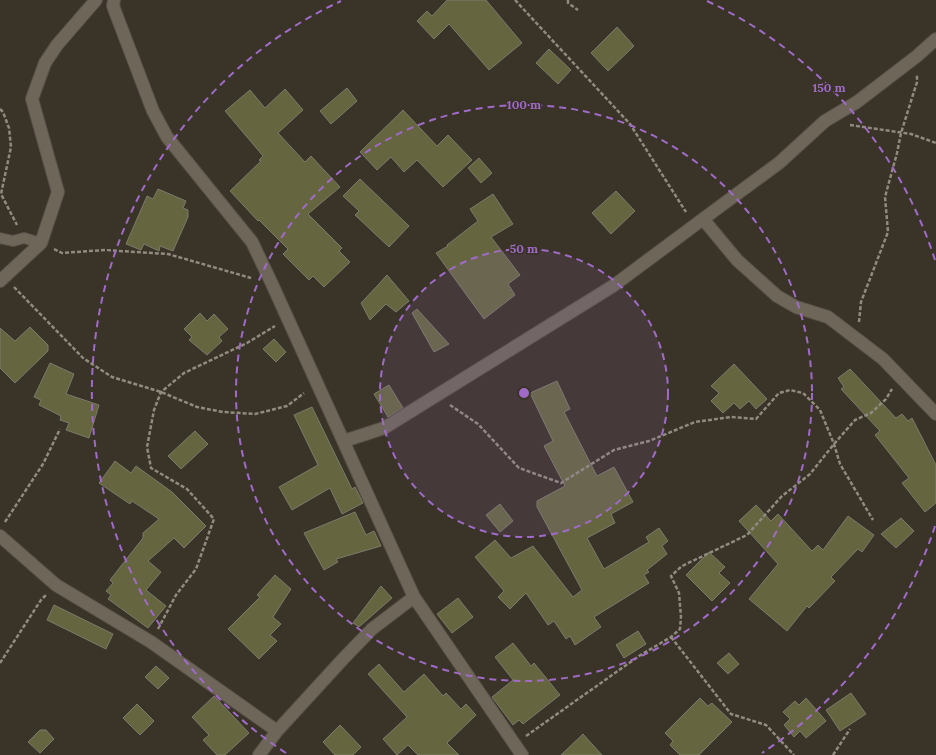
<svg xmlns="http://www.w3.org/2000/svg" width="936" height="755" font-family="Lora,serif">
<rect width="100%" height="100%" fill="#3a3327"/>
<path fill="#656640" stroke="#7a7b6c" d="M 447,0 L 486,0 L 522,43 L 489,70 L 449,24 L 434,39 L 417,21 L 427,11 L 432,16 Z
M 617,27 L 634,46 L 608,71 L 591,53 Z
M 549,49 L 571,70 L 558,84 L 536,63 Z
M 347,88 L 357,101 L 331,124 L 320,111 Z
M 285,89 L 303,110 L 278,133 L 305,162 L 311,156 L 340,187 L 308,214 L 342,248 L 339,251 L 350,262 L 324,287 L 313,276 L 309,280 L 283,254 L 288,249 L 259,220 L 258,221 L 230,191 L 261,161 L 259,160 L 263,156 L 225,111 L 250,90 L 265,108 Z
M 403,110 L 437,146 L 448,135 L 472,160 L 443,187 L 417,160 L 404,172 L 391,157 L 377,170 L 360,152 Z
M 479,158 L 492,173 L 481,183 L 468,168 Z
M 360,179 L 409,226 L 389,247 L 355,215 L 359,211 L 343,196 Z
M 158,189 L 186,201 L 183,208 L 188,210 L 188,217 L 173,251 L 160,246 L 159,251 L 144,244 L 141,250 L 126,244 L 147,196 L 153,199 Z
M 616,191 L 635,211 L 611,234 L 592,213 Z
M 493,194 L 513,224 L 491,237 L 520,275 L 508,284 L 515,295 L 484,319 L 436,253 L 448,246 L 447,245 L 478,221 L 470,209 Z
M 387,275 L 409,301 L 396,312 L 386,304 L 370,320 L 361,303 L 378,285 Z
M 417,309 L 449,344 L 434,352 L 412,313 Z
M 200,313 L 207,321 L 214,314 L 228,329 L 219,337 L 222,341 L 207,355 L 189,340 L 192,337 L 184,329 Z
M 30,327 L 48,345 L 48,351 L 15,383 L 0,368 L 0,328 L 15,341 Z
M 274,339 L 286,352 L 276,362 L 263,349 Z
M 50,363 L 74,374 L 66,394 L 99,405 L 89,438 L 66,430 L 69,423 L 60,420 L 61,416 L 39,405 L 41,400 L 34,397 Z
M 734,364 L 767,399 L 756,409 L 749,401 L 740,409 L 734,403 L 723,413 L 711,401 L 719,393 L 711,386 Z
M 850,369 L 896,418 L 902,414 L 908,421 L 912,418 L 936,465 L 936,503 L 925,512 L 902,483 L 909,478 L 875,435 L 880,431 L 841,389 L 844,387 L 838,378 Z
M 557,381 L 570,409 L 564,412 L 597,476 L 614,467 L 633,502 L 611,514 L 615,523 L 587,538 L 604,569 L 649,542 L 646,537 L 659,528 L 668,541 L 662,546 L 667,554 L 647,570 L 649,572 L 644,575 L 649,583 L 594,617 L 601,627 L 575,645 L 570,636 L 566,639 L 554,621 L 548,625 L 526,593 L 510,609 L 498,597 L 504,591 L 475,557 L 495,540 L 511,558 L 533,546 L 573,597 L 582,590 L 537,507 L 537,501 L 565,486 L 544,446 L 553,441 L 530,393 Z
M 389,385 L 403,408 L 388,417 L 374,394 Z
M 312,407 L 352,489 L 355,487 L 363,503 L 342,514 L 330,488 L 292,510 L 279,487 L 318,465 L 294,415 Z
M 195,431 L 208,444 L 181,469 L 168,456 Z
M 115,461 L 131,473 L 136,466 L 172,492 L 206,526 L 184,548 L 174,538 L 148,561 L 161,572 L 146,590 L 166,606 L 148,628 L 108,599 L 111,595 L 106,591 L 113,583 L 110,580 L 143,538 L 143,533 L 159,519 L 132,501 L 130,504 L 99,483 Z
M 500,504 L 513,521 L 500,532 L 486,515 Z
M 756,505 L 771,521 L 778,514 L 812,551 L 818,545 L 823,550 L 848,516 L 874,535 L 862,552 L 858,549 L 831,577 L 835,581 L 809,608 L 807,606 L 787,631 L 749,599 L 778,564 L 739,521 Z
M 355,512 L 366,535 L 374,531 L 381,546 L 336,559 L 338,562 L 324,570 L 304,533 Z
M 901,518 L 914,531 L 896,548 L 881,534 Z
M 709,552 L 725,567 L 719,573 L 730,583 L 712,601 L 686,575 Z
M 275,575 L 291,589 L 273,617 L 281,624 L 270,635 L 277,641 L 259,659 L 228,629 L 260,597 L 257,595 Z
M 381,586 L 392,598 L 359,627 L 353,623 Z
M 458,598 L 473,617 L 452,633 L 437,614 Z
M 54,605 L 113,634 L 106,649 L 47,620 Z
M 638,631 L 646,644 L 624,658 L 616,645 Z
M 513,643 L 531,666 L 534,663 L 560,695 L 523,724 L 519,720 L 513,725 L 492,697 L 513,680 L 495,657 Z
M 729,653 L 739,664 L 728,674 L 717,663 Z
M 379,664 L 404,692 L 424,674 L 443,696 L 446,693 L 461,709 L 466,704 L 476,715 L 447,743 L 459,755 L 418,755 L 408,745 L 397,755 L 383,739 L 407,717 L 368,674 Z
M 156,666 L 169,678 L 158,689 L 145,677 Z
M 851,693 L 866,714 L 840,731 L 826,710 Z
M 214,696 L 249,733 L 225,755 L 217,755 L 203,740 L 209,735 L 192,717 Z
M 700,698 L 708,706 L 712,703 L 732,722 L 699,755 L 680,755 L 670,745 L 673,741 L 665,733 Z
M 806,698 L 826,721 L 806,738 L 800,731 L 794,737 L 784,725 L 790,719 L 783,712 L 795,701 L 799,705 Z
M 137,704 L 154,721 L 140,735 L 123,718 Z
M 340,725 L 361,747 L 353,755 L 335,755 L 323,742 Z
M 40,730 L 46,730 L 54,739 L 40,753 L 28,742 Z
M 583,734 L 602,755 L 561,755 Z"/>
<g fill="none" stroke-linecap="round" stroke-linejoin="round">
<g stroke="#585148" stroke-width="12">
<path id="service" d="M 0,238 L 13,241 L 24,238 L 41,243"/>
</g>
<g stroke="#585148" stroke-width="14">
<path id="minor" d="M 114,0 L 113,6 L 153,111 L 167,137 L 252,242 L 272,284 L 414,597 L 522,755
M 703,219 L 737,260 L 777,296 L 796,307 L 828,317 L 883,359 L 936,414
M 0,281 L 41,243 L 58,192 L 32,99 L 45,63 L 57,45 L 96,0
M 344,441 L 384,428 L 613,286 L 703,219 L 779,163 L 825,121 L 857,102 L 917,56 L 936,39
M 0,536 L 56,585 L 151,642 L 277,731
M 259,755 L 277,731 L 343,659 L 372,629 L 414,597"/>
</g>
<path stroke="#908a80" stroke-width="2.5" stroke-dasharray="4 2" stroke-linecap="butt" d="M 515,0 L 630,124 L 686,212
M 568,0 L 568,3 L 578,10
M 0,109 L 3,112 L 9,128 L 11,147 L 1,194 L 17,225
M 850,125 L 911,134 L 936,143
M 54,249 L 62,253 L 105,250 L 168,254 L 251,278
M 14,287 L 83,358 L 112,377 L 161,392 L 197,407 L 223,412 L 255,414 L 287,406 L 304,393
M 859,322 L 861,302 L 888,232 L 885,197 L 897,153 L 901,133 L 917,82 L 917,75
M 450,405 L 478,424 L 519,468 L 561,483 L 614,450 L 649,441 L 695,422 L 731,417 L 756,419 L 779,393 L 790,390 L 803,393 L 820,410 L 834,444 L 840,464 L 873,520
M 5,522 L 43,464 L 60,429
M 158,629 L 176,595 L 196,569 L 214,519 L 187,489 L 151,468 L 147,447 L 154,410 L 161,392 L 184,373 L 247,343 L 275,326
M 671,637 L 731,714 L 766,725 L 794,755
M 0,663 L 41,600 L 46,595
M 526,736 L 639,656 L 671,637 L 680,629 L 681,617 L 679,593 L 671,576 L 682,566 L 747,535 L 781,497 L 810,474 L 834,444 L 855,420 L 871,413 L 886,399 L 892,389
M 833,755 L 850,729"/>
<use href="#service" stroke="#6e6659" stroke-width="10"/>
<use href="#minor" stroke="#6e6659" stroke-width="12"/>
</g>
<circle cx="524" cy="393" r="144" fill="#a06bc8" fill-opacity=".12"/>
<g fill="none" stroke="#a06bc8" stroke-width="2" stroke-dasharray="7 5">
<circle cx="524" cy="393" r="144"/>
<circle cx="524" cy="393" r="288"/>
<path d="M935 526A432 432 0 0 1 762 753M286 753A432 432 0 0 1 341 1M707 1A432 432 0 0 1 935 260"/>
</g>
<circle cx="524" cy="393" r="6" fill="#a06bc8" stroke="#3a3327" stroke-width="2"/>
<g font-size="12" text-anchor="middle" font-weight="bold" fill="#a06bc8" stroke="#3a3327" stroke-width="3" stroke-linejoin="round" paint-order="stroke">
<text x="829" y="92">150 m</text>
<text x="524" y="109">100 m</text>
<text x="524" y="253">50 m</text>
</g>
</svg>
